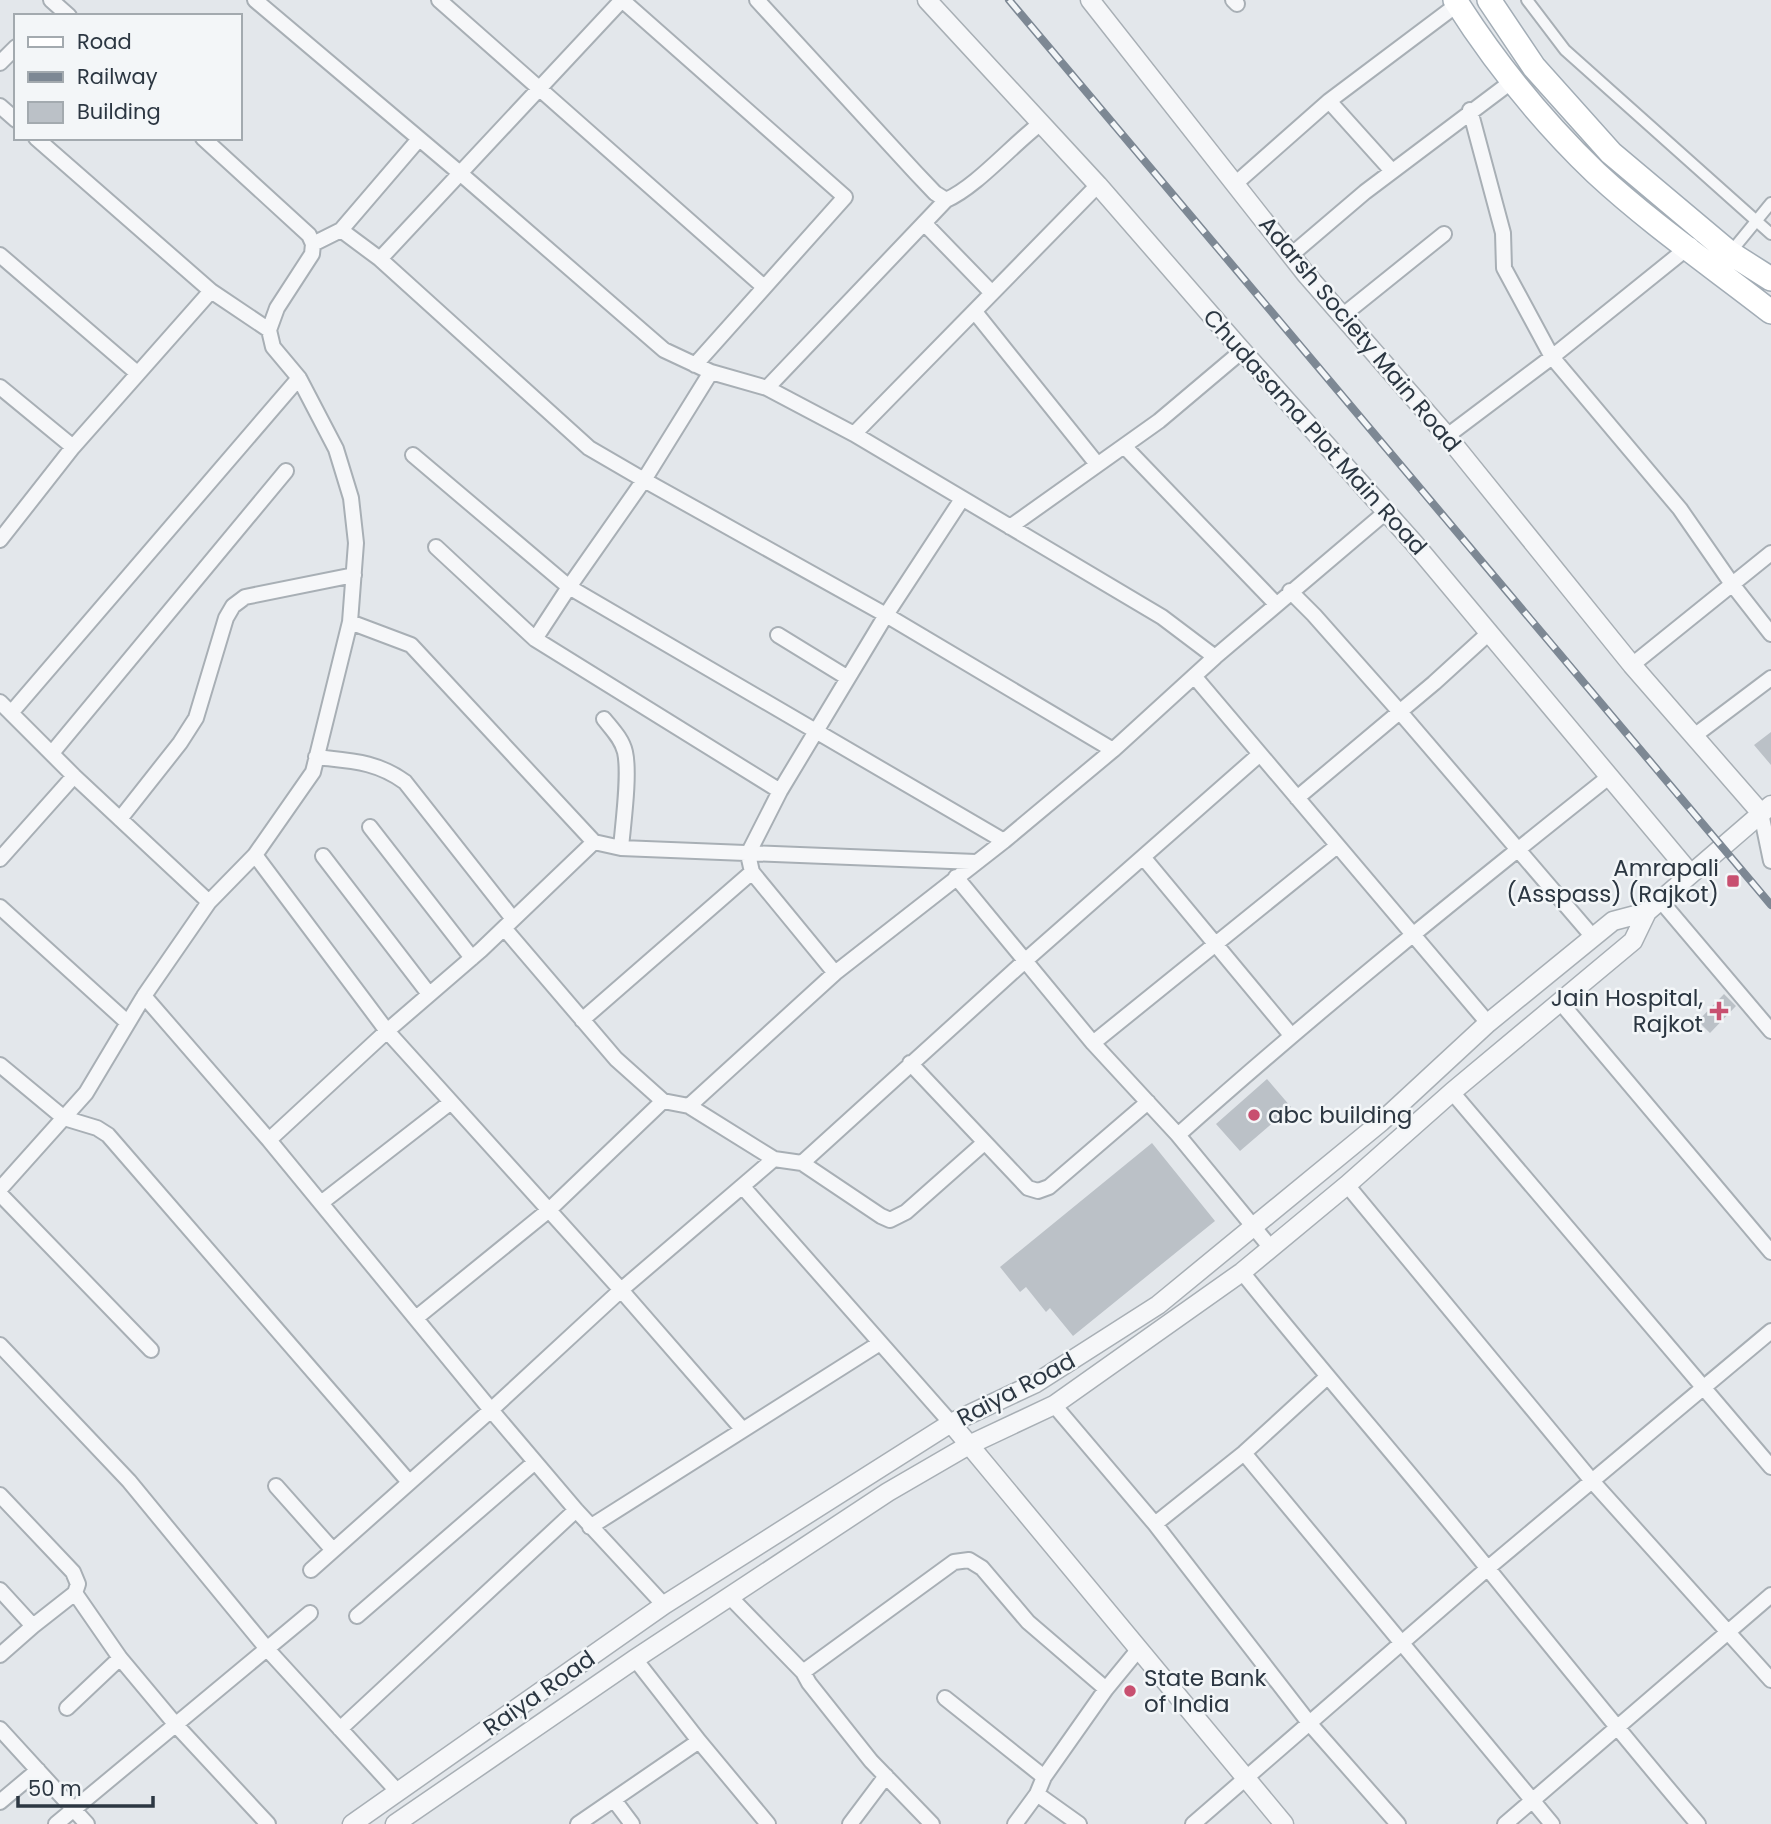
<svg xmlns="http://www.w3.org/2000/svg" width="1771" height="1824" font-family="Poppins,sans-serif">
<rect width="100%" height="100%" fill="#e3e7eb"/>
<path fill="#bbc1c7" d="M 1771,732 L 1771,765 L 1754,745 Z
M 1724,994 L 1736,1006 L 1710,1033 L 1698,1021 Z
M 1267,1079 L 1291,1107 L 1240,1151 L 1216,1124 Z
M 1152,1143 L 1215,1221 L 1073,1336 L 1050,1308 L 1046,1312 L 1026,1287 L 1020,1292 L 1000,1267 Z"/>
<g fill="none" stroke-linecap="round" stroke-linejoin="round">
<g stroke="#a8afb5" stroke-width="14">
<path id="pedestrian" d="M 1527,0 L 1565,50 L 1771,234
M 1730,253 L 1771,203"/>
</g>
<g stroke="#a8afb5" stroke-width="18">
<path id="minor" d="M 51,0 L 69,16
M 255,0 L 461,174 L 664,350 L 711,372
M 439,0 L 764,287
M 622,0 L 845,197 L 695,365
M 757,0 L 916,173 L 935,193 L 946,200 C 976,187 1012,145 1041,123
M 1233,0 L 1237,4
M 0,63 L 16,47
M 1329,101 L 1392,171
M 0,106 L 16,120
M 1470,110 L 1503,233 L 1504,268 L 1552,357 L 1680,509 L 1732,584 L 1771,634
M 36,138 L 211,291
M 1235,184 L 1329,101 L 1458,4
M 946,200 L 767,388 L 854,434 L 1098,185
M 924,223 L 992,293
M 341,230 L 419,139
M 313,244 L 341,230 L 380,259 L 622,0
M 0,255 L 137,373
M 1291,255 L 1365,192 L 1511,82
M 380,259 L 589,448 L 644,480 L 569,587 L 1004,841
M 975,312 L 1097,464
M 1342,316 L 1444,234
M 0,387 L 73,447
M 767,388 L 711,372 L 644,480 L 886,615 L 1113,750
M 1447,436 L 1552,357 L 1691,245
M 1124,446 L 1276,604
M 413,455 L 569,587 L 535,639
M 1010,527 L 1159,421 L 1242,351
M 0,540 L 73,447 L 211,291 L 269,330
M 436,547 L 535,639 L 780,791
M 1290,591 L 1314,615 L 1400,712 L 1593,937
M 350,622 L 411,645 L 594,842 L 621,848 L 976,862
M 778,635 L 848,678
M 1215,657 L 1386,512
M 1632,665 L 1771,553
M 1194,676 L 1488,1023
M 0,702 L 74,776 L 209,902
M 11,713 L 299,378
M 604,719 C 612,729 622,739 625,752 C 630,774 623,824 621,848
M 1694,736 L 1771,678
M 52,753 L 286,471
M 316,757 C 351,761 376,761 405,782 L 513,919
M 1297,798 L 1434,683 L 1490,632
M 1761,813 L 1771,861
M 120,819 L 180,743 L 196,718 L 226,618 L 233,606 L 245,597 L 354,575
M 370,827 L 472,958
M 255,855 L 387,1031 L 481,950 L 594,842
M 323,856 L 429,994
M 1143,857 L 1291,1035
M 0,859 L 74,776
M 956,877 L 1093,1043 L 1178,1135 L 1271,1248
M 1660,900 L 1771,1031
M 0,907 L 128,1023
M 835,973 L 752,872 L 748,854 L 780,791 L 886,615 L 962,499
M 144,996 L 269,1140 L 491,1410 L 576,1510 L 664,1605
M 1561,1003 L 1771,1252
M 582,1020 L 752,872
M 1093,1043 L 1337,846
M 910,1063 L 1028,1188 L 1038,1191 L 1049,1187 L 1148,1102
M 0,1065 L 64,1118 L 97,1128 L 108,1135 L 409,1482
M 1452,1092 L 1771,1467
M 663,1101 L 689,1106 L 774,1159 L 802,1163 L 881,1216 L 890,1220 L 906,1212 L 984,1143
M 689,1106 L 835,973 L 1004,841 L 1113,750 L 1215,657 L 1162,617 L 854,434
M 1178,1135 C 1318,1010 1463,893 1610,776
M 269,1140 L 387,1031 L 621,1290 L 743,1430
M 802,1163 L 1027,959 L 1260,754
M 1347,1185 L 1592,1481 L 1771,1680
M 743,1187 L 951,1423
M 0,1189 L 86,1093 L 144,996 L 209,902 L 255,855 L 313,772 L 350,622 L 356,543 L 351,498 L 336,449 L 299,378 L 273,347 L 269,330 L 277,308 L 312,254 L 313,244 L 309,235 L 203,138
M 0,1194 L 151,1350
M 321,1203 L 451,1102
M 1242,1272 C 1323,1373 1408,1470 1489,1570 C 1558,1655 1627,1741 1698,1824
M 416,1318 L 549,1210 L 663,1101 L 616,1059 L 504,928
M 0,1345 L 129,1481 L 268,1650 L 398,1792
M 1054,1405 L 1155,1524 L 1310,1724 L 1398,1824
M 1244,1453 L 1552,1824
M 276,1486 L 332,1549
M 0,1495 L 73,1572 L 78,1584 L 75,1593 L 33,1626
M 1155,1524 L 1244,1453 L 1326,1378
M 590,1527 L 880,1343
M 311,1570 L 491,1410 L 621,1290 L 774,1159
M 0,1590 L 33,1626 L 0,1655
M 75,1593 L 120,1658 L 176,1725 L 268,1824
M 730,1597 L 803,1672 L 809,1683 L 871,1761 L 932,1824
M 357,1616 L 535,1462
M 803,1672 L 954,1562 L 969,1560 L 982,1568 L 1028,1622 L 1106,1689
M 945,1698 L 1044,1777
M 67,1708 L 120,1658
M 0,1729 L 87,1824
M 340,1729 L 576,1510
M 699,1741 L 768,1824
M 1037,1794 L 1079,1824
M 614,1800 L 632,1824
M 0,1802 L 38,1770
M 56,1824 L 310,1613
M 578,1824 L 699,1741 L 635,1659
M 850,1824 L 886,1776
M 1015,1824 L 1037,1794 L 1044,1777 L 1106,1689 L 1138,1650
M 1193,1824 L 1488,1568 L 1771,1331
M 1505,1824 L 1771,1595"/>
</g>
<g stroke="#a8afb5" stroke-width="21">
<path id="tertiary" d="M 927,0 L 1098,185 L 1237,345 L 1414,543 L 1690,873
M 1090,0 L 1305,273 L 1447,436 L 1632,665 L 1761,813
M 951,1423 L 1284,1824
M 352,1824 L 664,1605 L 951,1423 L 1036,1383 L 1158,1305 L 1381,1122 L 1488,1023 L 1613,921 L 1647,912
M 395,1824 L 635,1659 L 888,1492 L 969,1445 L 1054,1405 L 1242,1272 L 1347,1185 L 1452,1092 L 1633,941 L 1647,912 L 1771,805"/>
</g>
<g stroke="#a3adb6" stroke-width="26">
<path id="primary" d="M 1455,0 C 1495,63 1542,121 1596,173 C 1651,224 1712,266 1771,312
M 1489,0 L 1534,67 L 1611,153 L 1730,253 L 1771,279"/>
</g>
<use href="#pedestrian" stroke="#f6f7f9" stroke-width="10"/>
<use href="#minor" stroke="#f6f7f9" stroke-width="14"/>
<use href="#tertiary" stroke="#f6f7f9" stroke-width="18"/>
<use href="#primary" stroke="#fff" stroke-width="23"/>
<g stroke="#7d8894" stroke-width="8">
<path id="rail" d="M 1009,0 L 1771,905"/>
</g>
<use href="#rail" stroke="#f3f6f8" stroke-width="5" stroke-dasharray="16" stroke-linecap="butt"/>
</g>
<g fill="#c85070" stroke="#f3f6f8" stroke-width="2.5">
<rect x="1726" y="874" width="14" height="14" rx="3.5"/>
<path d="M1715.5 1000.5h7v7h7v7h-7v7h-7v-7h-7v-7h7z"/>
<circle cx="1254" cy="1115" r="7"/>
<circle cx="1130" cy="1691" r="7"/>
</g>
<g text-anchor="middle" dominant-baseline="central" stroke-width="5" stroke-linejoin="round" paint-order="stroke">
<g font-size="23" fill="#2c3742" stroke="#f3f6f8">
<text transform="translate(1360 334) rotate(50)">Adarsh Society Main Road</text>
<text transform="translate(1315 432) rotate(48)">Chudasama Plot Main Road</text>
<text transform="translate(1016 1389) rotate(-28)">Raiya Road</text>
<text transform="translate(539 1693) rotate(-35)">Raiya Road</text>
</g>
<g font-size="23" fill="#2c3742" stroke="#f3f6f8" text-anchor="end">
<text x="1719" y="868">Amrapali<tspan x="1719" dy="26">(Asspass) (Rajkot)</tspan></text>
<text x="1703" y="998">Jain Hospital,<tspan x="1703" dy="26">Rajkot</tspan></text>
<text x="1268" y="1115" text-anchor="start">abc building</text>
<text x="1144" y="1678" text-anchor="start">State Bank<tspan x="1144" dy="26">of India</tspan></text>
</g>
</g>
<rect x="14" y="14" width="228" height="126" fill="#f3f6f8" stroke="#a3aaaf" stroke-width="2"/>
<rect x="28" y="37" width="35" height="10" fill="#ffffff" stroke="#a3aaaf" stroke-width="2"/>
<text x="77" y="49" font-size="21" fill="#2c3742">Road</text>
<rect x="28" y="72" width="35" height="10" fill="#7d8894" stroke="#a3aaaf" stroke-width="2"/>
<text x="77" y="84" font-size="21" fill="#2c3742">Railway</text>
<rect x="28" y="102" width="35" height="21" fill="#bbc1c7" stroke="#a3aaaf" stroke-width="2"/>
<text x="77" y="119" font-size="21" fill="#2c3742">Building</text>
<path d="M18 1796v10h135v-10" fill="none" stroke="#2c3742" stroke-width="3.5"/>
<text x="28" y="1796" font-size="21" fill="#2c3742" stroke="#f3f6f8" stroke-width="5" paint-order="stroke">50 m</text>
</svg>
